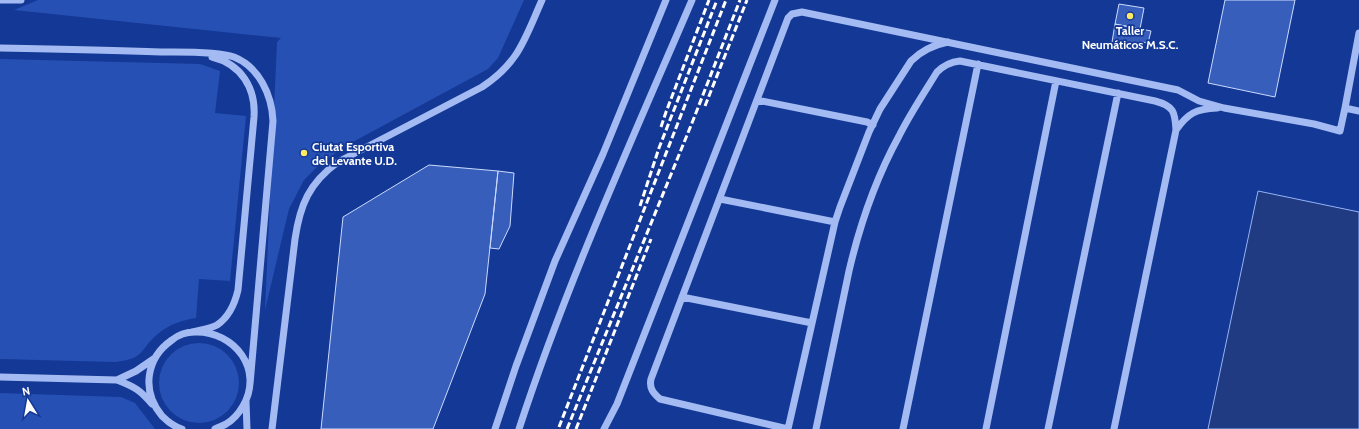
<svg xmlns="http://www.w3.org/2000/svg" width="1359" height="429" font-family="Cabin,sans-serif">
<rect width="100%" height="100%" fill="#143895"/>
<path fill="#2650b4" d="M 38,0 L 524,0 L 498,58 L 488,69 L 351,143 L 321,163 L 304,180 L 289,209 L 265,310 L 277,42 L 281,38 L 14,10 Z
M 0,59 L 200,64 L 220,71 L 215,113 L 246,116 L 230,281 L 199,279 L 196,318 C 183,320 170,324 159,333 C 139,349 146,359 115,362 L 0,359 Z
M159 383a40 40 0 1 1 80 0a40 40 0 1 1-80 0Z
M 0,393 L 121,397 L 135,403 L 155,429 L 0,429 Z"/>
<path fill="#203b81" stroke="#95b3f5" d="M 1258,191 L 1359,212 L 1359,429 L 1208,429 Z"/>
<path fill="#385ebc" stroke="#cbdafd" d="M 1225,0 L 1295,0 L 1275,97 L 1208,83 Z
M 1119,4 L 1144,8 L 1140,29 L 1115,24 Z
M 1115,24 L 1151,31 L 1148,43 L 1141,42 L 1140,48 L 1112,42 Z
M 429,165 L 498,171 L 485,294 L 433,429 L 321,429 L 343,217 Z
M 498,171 L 514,173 L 510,226 L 499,249 L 490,248 Z"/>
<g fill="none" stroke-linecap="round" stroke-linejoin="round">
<path stroke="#a3bbf2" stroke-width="7" d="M 0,0 L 21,0
M 1359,33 L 1345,108 L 1359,111
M 948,42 C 933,45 922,50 911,61 L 880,109 L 869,132 L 840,207 L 835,222 L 788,429 L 660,399 C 653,393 649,388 651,379 L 788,18 L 792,14 L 802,12 L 1178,90 L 1199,101 L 1224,108 L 1314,124 L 1340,131 L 1345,108
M 0,48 C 54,49 107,50 161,52 C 180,52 217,51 234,57 C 259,67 272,95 273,121 L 250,384
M 757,100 L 867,122 L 873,125
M 1176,130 C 1188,113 1196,109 1217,108
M 720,199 L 835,222
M 682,297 L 812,323
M 192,332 C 200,330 210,329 217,325 C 229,317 235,303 238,290 L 254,117 C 256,88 241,64 212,57
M 0,377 L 117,380 C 135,387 140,390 152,404
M 117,380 L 136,371 L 155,358
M 246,401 L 247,429
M 182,429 C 175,427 168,422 162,416 C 141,391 146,358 172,340 C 178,335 187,332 195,332 C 235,331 264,370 243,406 C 239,413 233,420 226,424 C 223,426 219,427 215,429
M 272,429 L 295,239 C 300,205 309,183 338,162 L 482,87 C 519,63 525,38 542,0
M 495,429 L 516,366 L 555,261 L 603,154 L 666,0
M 519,429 C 567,282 631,142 692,0
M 604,429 L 617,404 L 775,0
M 816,429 L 849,271 C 860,224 876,178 899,136 C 910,114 924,93 937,72 C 944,65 950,62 960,61 L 1155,101 C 1174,106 1175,112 1176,130 L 1114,429
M 903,429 L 978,64
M 986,429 L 1056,81
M 1048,429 L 1118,93"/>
<path stroke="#fff" stroke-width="3" stroke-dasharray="7 3" stroke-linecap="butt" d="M 705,106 L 747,0
M 661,127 L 666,112 L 709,0
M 640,206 L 659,148 L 717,0
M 559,427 L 726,0
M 567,429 L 692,123 L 740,0
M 576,429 L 651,239"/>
</g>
<g fill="#ffea64" stroke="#143895" stroke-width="1.5">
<circle cx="1130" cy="16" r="4"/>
<circle cx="304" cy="153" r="4"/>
</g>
<g text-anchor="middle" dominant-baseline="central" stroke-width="3.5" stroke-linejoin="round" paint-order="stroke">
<g font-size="12" font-weight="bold" fill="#fff" stroke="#143895">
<text x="1130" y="30">Taller<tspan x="1130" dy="14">Neumáticos M.S.C.</tspan></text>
<text x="312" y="146" text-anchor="start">Ciutat Esportiva<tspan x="312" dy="14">del Levante U.D.</tspan></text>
</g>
</g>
<g transform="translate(28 401) rotate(349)" stroke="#143895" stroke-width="3" paint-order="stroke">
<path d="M0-3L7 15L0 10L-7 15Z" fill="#ffffff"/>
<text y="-6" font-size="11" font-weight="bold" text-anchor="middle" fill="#ffffff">N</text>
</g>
</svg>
